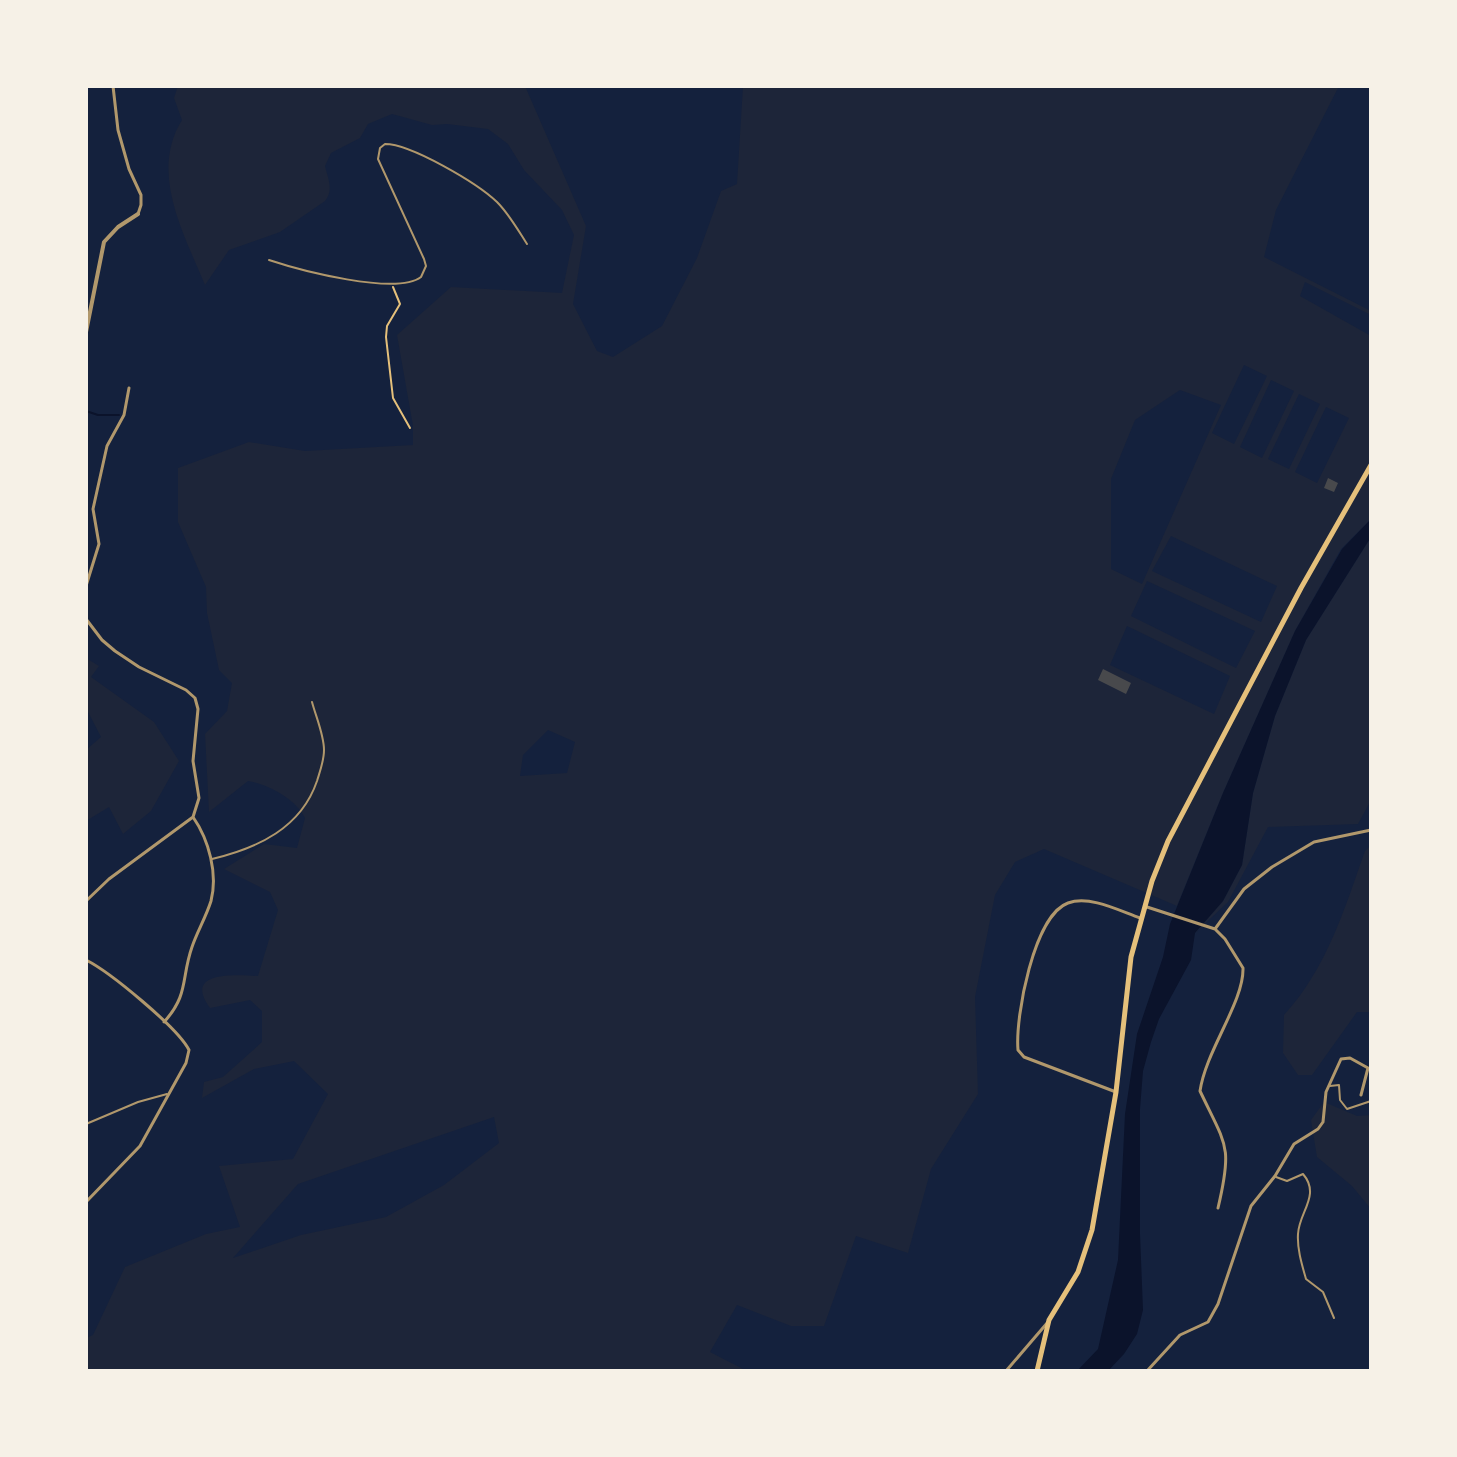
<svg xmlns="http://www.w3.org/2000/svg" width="1457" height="1457" font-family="'Fira Sans Condensed',sans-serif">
<rect width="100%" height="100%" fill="#14213d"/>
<path fill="#1d2539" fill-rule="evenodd" d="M 178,86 L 525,86 L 586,226 L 573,304 L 597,351 L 613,357 L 662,326 L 697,258 L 721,191 L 737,184 L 743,86 L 1339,86 L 1276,210 L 1264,257 L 1371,311 L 1371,315 L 1305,282 L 1300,296 L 1371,336 L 1371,519 L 1341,549 L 1295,631 L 1223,793 L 1177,906 L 1044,849 L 1015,862 L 995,895 L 975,997 L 978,1094 L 931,1169 L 908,1253 L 856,1236 L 824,1326 L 791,1326 L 737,1305 L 710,1352 L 747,1371 L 86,1371 L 86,1338 L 93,1335 L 125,1267 L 206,1234 L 240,1227 L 219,1166 L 293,1159 L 328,1094 L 294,1061 L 254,1069 L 202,1098 L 204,1082 L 223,1077 L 262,1042 L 262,1011 L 250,1000 L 210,1008 C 182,970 237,975 258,976 L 278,910 L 270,892 L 224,869 L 264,844 L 297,848 L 305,818 C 296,799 268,784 248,781 L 209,812 L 205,734 L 227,711 L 232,683 L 219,670 L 207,613 L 206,587 L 178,522 L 178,468 L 249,442 L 305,451 L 413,445 L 413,426 L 397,335 L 451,287 L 562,293 L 574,235 L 562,210 L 524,170 L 508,144 L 488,129 L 447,124 L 432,125 L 392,114 L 368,124 L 360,138 L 331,153 L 325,166 C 328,179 334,190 325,201 L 280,232 L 229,250 L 205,285 C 184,234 149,173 182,120 L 174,98 ZM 1244,365 L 1267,376 L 1234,444 L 1212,433 ZM 1271,380 L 1294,391 L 1262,458 L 1240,447 ZM 1180,390 L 1221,405 L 1142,584 L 1111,569 L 1111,479 L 1135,420 ZM 1299,394 L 1320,404 L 1289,469 L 1268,459 ZM 1326,407 L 1349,418 L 1317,483 L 1295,472 ZM 1171,536 L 1277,586 L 1261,622 L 1152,571 ZM 1147,581 L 1255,631 L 1236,668 L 1131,616 ZM 1127,626 L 1230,676 L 1214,714 L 1110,665 ZM 548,730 L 575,742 L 567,773 L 520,776 L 523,755 ZM 494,1117 L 499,1143 L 444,1185 L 386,1217 L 301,1235 L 233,1258 L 298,1184 Z
M 1371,537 L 1371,800 L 1358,824 L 1268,827 L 1228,902 L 1195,933 L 1223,901 L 1242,865 L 1253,793 L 1275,716 L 1306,640 Z
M 86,658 L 99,666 L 91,677 L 154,722 L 179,761 L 151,811 L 123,834 L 109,807 L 86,821 L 86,750 L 101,737 L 86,708 Z
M 1371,845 L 1371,1012 L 1357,1012 L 1312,1075 L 1298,1075 L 1283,1053 L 1284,1015 C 1327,968 1344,910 1365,851 Z
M 1324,1102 L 1357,1116 L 1371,1115 L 1371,1209 L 1352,1186 L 1317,1157 L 1311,1120 Z"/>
<path fill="#0b132b" d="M 1371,519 L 1371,537 L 1306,640 L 1275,716 L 1253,793 L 1242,865 L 1223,901 L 1195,933 L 1191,960 L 1159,1019 L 1151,1042 L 1143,1071 L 1140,1109 L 1140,1234 L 1143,1310 L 1137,1334 L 1124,1354 L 1108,1371 L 1077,1371 L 1098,1349 L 1118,1260 L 1125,1114 L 1137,1034 L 1163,957 L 1170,924 L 1223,793 L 1295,631 L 1342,549 Z"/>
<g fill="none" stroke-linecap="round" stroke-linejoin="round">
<path stroke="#0b132b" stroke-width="2" d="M 86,411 L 98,415 L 119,415"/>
</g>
<path fill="#48494c" d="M 1328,478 L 1338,483 L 1334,492 L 1324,488 Z
M 1103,669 L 1131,683 L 1126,694 L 1098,680 Z"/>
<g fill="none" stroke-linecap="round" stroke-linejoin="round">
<path stroke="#e5c07b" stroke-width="2" d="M 393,287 L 400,304 L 387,326 L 386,337 L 393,398 L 410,428"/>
<path stroke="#b1986c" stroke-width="2" d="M 269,260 C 299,270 396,296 421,277 L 426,266 L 424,259 L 378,159 L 380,148 L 385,144 C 411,144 477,183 497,202 C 509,214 518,230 527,244
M 212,859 C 258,848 301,828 317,781 C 320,771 324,761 324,750 C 324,735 316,717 312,702
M 1330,1086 L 1339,1085 L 1340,1100 L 1347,1109 L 1371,1101
M 86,1124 L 138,1102 L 167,1094
M 1276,1177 L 1287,1181 L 1303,1174 C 1321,1195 1299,1212 1298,1234 C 1297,1249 1302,1265 1306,1279 L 1323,1292 L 1334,1318"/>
<path stroke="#b1986c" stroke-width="3" d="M 113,86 L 118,130 L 129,169 L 141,195 L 141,205 L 138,214
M 86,586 L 99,544 L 93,509 L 107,446 L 124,415 L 129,388
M 86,619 L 102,640 L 115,651 L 139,667 L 186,690 L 195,698 L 198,709 L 193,761 L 199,798 L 193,817 L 109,879 L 86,901
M 1147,907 L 1215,929 L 1225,939 L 1243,968 C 1244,1002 1206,1050 1200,1091 C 1226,1146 1233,1145 1218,1208
M 1215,929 L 1244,889 L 1272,867 L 1314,842 L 1371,830
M 86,960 C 110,972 178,1028 189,1050 L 186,1063 L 140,1146 L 86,1202
M 164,1022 C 189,995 181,978 192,947 C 197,932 206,917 211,901 C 218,874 209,840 193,817
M 1116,1092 L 1024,1057 L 1018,1050 C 1015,1017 1034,915 1068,903 C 1090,895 1120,911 1140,918
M 1006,1371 L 1048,1322
M 1147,1371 L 1180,1335 L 1208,1322 L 1218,1304 L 1251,1206 L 1275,1176 L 1294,1144 L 1318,1129 L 1323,1122 L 1326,1092 L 1341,1059 L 1350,1058 L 1368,1068 L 1361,1095"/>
<path stroke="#b1986c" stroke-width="4" d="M 86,332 L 104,242 L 118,227 L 138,214"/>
<path stroke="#e5c07b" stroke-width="5" d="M 1037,1371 L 1049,1320 L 1078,1272 L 1092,1230 L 1116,1092 L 1131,957 L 1152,881 L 1168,841 L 1301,588 L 1371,465"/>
</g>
<rect width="1457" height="1457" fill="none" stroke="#f6f1e7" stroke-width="176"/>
</svg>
